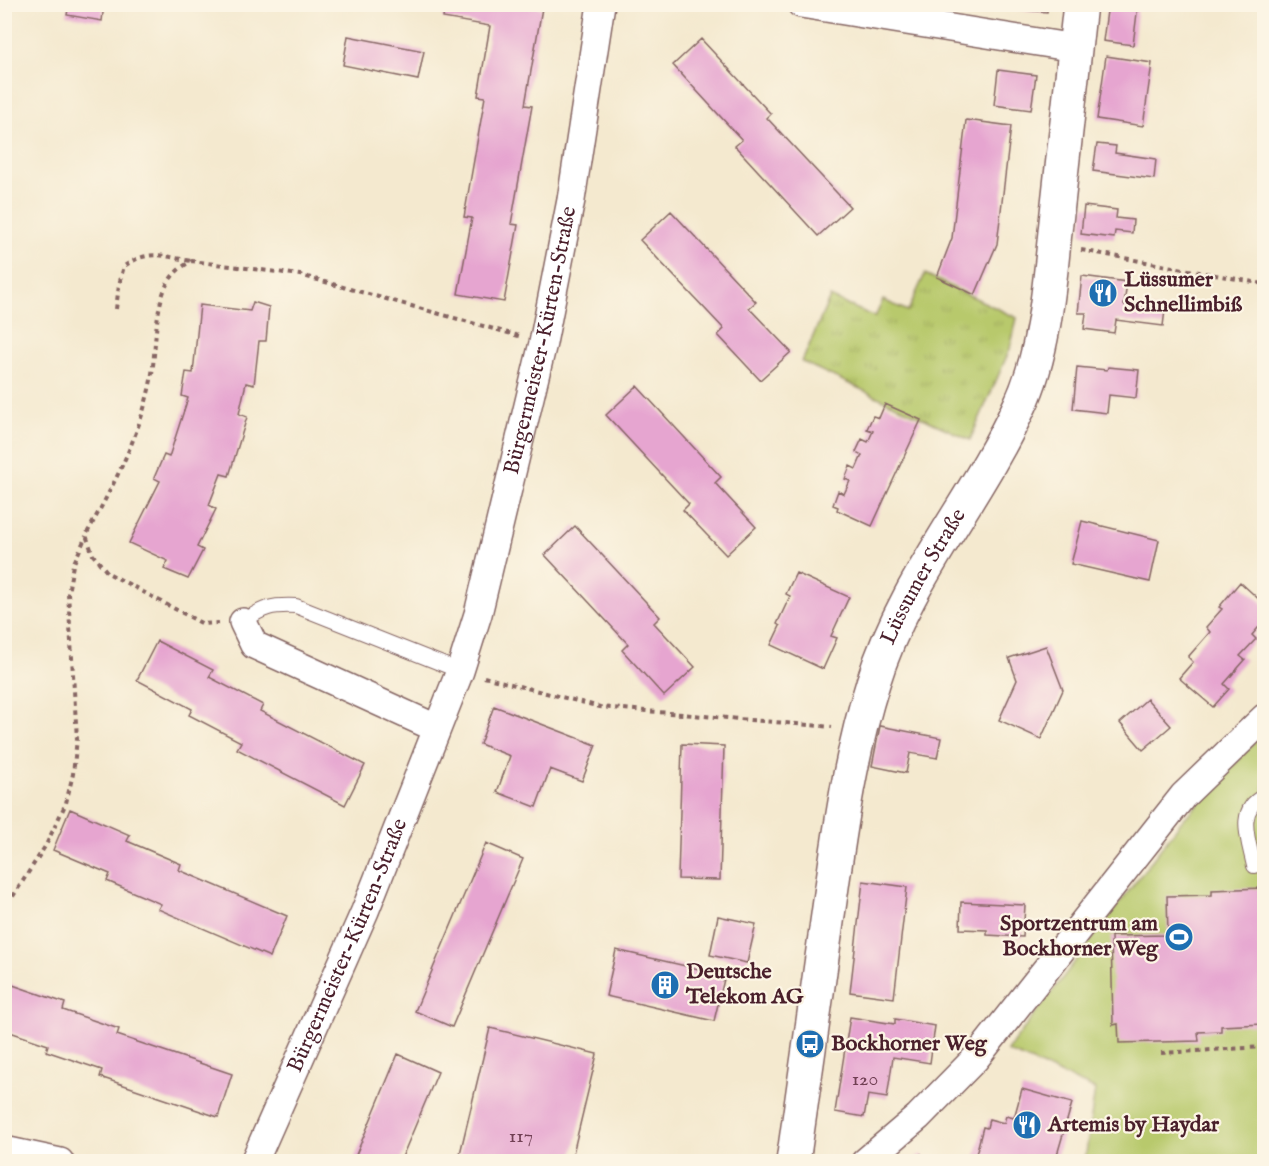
<svg xmlns="http://www.w3.org/2000/svg" width="1269" height="1166" font-family="'IM FELL English',serif">
<defs>
<pattern id="grass-tufts" width="24" height="20" patternUnits="userSpaceOnUse" patternTransform="scale(1.5)"><rect width="24" height="20" fill="#b8c96c"/><path d="M3 7l-1-3M5 7V3M7 7l1-3M15 17l-1-3M17 17v-4M19 17l1-3" fill="none" stroke="#a0ac5e"/></pattern>
</defs>
<rect width="100%" height="100%" fill="#fcf5e5"/>
<filter id="ink" filterUnits="userSpaceOnUse"><feTurbulence type="fractalNoise" baseFrequency=".0167" numOctaves="2"/><feDisplacementMap in="SourceGraphic" scale="12" xChannelSelector="R" yChannelSelector="G"/><feConvolveMatrix kernelMatrix="1 2 1 2 8 2 1 2 1" color-interpolation-filters="sRGB"/></filter>
<filter id="wash" filterUnits="userSpaceOnUse"><feTurbulence type="fractalNoise" baseFrequency=".008" numOctaves="4" result="noise"/><feDisplacementMap in="SourceGraphic" scale="24" xChannelSelector="R" yChannelSelector="G"/><feGaussianBlur stdDeviation="1.35" result="paint"/><feColorMatrix in="noise" values="0 0 0 0 0 0 0 0 0 0 0 0 0 0 0 0 0 1.4 0 .05"/><feComposite in="paint" operator="in"/></filter>
<g filter="url(#wash)">
<rect width="100%" height="100%" fill="#f4e9cf"/>
<path fill="url(#grass-tufts)" stroke="#81744c" stroke-width="1.5" d="M 925,274 L 1017,318 L 1010,349 L 970,440 L 802,362 L 830,297 L 875,317 L 883,300 L 908,311 Z"/>
<path fill="#b8c96c" stroke="#81744c" stroke-width="1.5" d="M 1264,732 L 1264,1161 L 1085,1161 L 1095,1089 L 1007,1051 L 1181,822 Z"/>
<g id="blocks">
<path fill="#e6a5d0" d="M 69,4 L 104,4 L 102,21 L 67,15 Z
M 445,4 L 522,4 L 542,8 L 525,105 L 532,106 L 511,224 L 518,225 L 504,302 L 458,294 L 472,218 L 464,217 L 485,97 L 478,96 L 490,26 L 443,18 Z
M 978,4 L 1048,4 L 1047,12 L 978,6 Z
M 1108,4 L 1138,5 L 1133,45 L 1103,41 Z
M 348,36 L 424,51 L 418,80 L 343,65 Z
M 701,39 L 771,114 L 767,118 L 850,207 L 818,236 L 735,146 L 742,140 L 673,65 Z
M 1106,56 L 1152,63 L 1143,126 L 1097,119 Z
M 998,70 L 1036,75 L 1031,110 L 994,105 Z
M 966,120 L 1011,126 L 997,244 L 975,295 L 937,277 L 952,238 Z
M 1097,144 L 1116,146 L 1115,153 L 1156,159 L 1154,179 L 1093,171 Z
M 1084,206 L 1117,210 L 1116,218 L 1133,220 L 1132,233 L 1115,231 L 1114,238 L 1081,234 Z
M 671,211 L 756,302 L 749,308 L 791,352 L 760,380 L 718,335 L 724,329 L 640,240 Z
M 1082,276 L 1127,282 L 1124,305 L 1165,310 L 1163,326 L 1116,320 L 1114,333 L 1084,329 L 1086,313 L 1078,313 Z
M 253,302 L 269,307 L 266,341 L 259,341 L 254,385 L 246,383 L 239,414 L 247,417 L 229,476 L 221,474 L 209,505 L 216,509 L 197,547 L 203,550 L 188,579 L 164,569 L 168,561 L 129,543 L 160,481 L 154,478 L 164,455 L 169,457 L 188,398 L 182,396 L 186,372 L 193,373 L 200,305 L 250,311 Z
M 1077,367 L 1107,370 L 1108,367 L 1139,370 L 1136,398 L 1109,395 L 1107,413 L 1073,409 Z
M 637,386 L 721,477 L 715,483 L 756,527 L 726,555 L 683,510 L 689,504 L 606,415 Z
M 885,404 L 921,420 L 872,526 L 837,510 L 838,507 L 833,505 L 838,491 L 844,494 L 850,481 L 845,479 L 850,466 L 856,469 L 862,455 L 856,452 L 862,439 L 868,442 L 873,431 L 867,429 L 873,416 L 879,418 Z
M 1082,521 L 1159,540 L 1150,582 L 1071,564 Z
M 575,526 L 660,617 L 654,623 L 695,667 L 664,696 L 622,650 L 628,644 L 545,555 Z
M 796,573 L 849,597 L 831,636 L 837,638 L 823,669 L 771,645 L 780,626 L 777,624 L 790,596 L 786,594 Z
M 1240,582 L 1264,604 L 1264,621 L 1252,635 L 1256,639 L 1240,656 L 1245,660 L 1224,684 L 1229,689 L 1213,707 L 1179,678 L 1193,662 L 1188,657 L 1210,632 L 1206,627 L 1222,609 L 1219,607 Z
M 157,641 L 213,670 L 209,677 L 263,705 L 260,711 L 365,765 L 345,805 L 237,749 L 241,742 L 189,715 L 192,709 L 137,680 Z
M 1046,646 L 1063,690 L 1041,739 L 999,720 L 1017,680 L 1009,658 Z
M 1147,699 L 1171,726 L 1143,750 L 1120,723 Z
M 494,706 L 596,745 L 582,781 L 550,769 L 536,807 L 497,792 L 510,756 L 480,744 Z
M 880,726 L 941,738 L 937,758 L 910,753 L 906,773 L 872,766 Z
M 682,744 L 724,746 L 720,880 L 678,879 Z
M 70,809 L 130,835 L 127,841 L 181,864 L 179,870 L 287,916 L 270,957 L 158,909 L 161,904 L 107,881 L 110,874 L 53,850 Z
M 486,843 L 523,859 L 452,1027 L 415,1011 Z
M 863,881 L 907,887 L 894,998 L 850,992 Z
M 1262,888 L 1264,1024 L 1221,1026 L 1221,1031 L 1198,1032 L 1199,1041 L 1119,1043 L 1118,1024 L 1113,1025 L 1111,936 L 1168,935 L 1167,896 L 1212,895 L 1212,890 Z
M 961,902 L 1025,905 L 1023,937 L 987,935 L 987,930 L 960,929 Z
M 718,916 L 756,924 L 747,963 L 710,955 Z
M 616,950 L 725,975 L 714,1021 L 606,996 Z
M 7,983 L 65,1003 L 63,1010 L 119,1029 L 117,1035 L 232,1074 L 218,1117 L 100,1077 L 102,1070 L 46,1051 L 48,1045 L 4,1030 L 4,989 Z
M 850,1017 L 895,1024 L 895,1019 L 935,1026 L 930,1063 L 893,1057 L 887,1098 L 868,1095 L 864,1117 L 835,1112 Z
M 490,1028 L 597,1054 L 571,1162 L 458,1162 Z
M 398,1054 L 438,1072 L 400,1162 L 353,1162 Z
M 1022,1089 L 1072,1103 L 1055,1162 L 979,1162 L 980,1160 L 975,1158 L 983,1127 L 987,1128 L 989,1119 L 1004,1123 L 1006,1116 L 1014,1118 Z
M 921,1154 L 927,1162 L 911,1162 Z"/>
</g>
</g>
<g filter="url(#ink)">
<use href="#blocks" fill-opacity="0" stroke="#866664" stroke-width="1.5"/>
<g fill="none" stroke-linecap="round" stroke-linejoin="round">
<g stroke="#866664" stroke-width="16">
<path id="lane" d="M 243,622 C 263,607 272,605 296,606 L 460,671
M 1254,866 C 1249,841 1235,810 1264,796"/>
</g>
<g stroke="#866664" stroke-width="30">
<g id="street">
<path d="M 801,4 L 1075,48"/>
<path d="M 243,622 L 254,645 L 436,728"/>
<path d="M 4,1150 L 60,1162"/>
<path id="s1" d="M 254,1162 L 365,911 L 460,671 L 478,614 L 543,343 L 571,200 L 601,4"/>
<path d="M 865,1162 L 918,1117 L 976,1058 L 1183,796 L 1264,718"/>
</g>
</g>
<g stroke="#866664" stroke-width="36">
<g id="secondary">
<path id="s2" d="M 793,1162 C 805,1079 817,997 828,915 C 839,837 849,759 873,683 C 904,581 976,501 1020,405 C 1045,353 1050,279 1056,222 C 1064,149 1072,77 1080,4"/>
</g>
</g>
<path stroke="#866664" stroke-width="4" stroke-dasharray="4.5 4.5" stroke-linecap="butt" d="M 1081,250 L 1264,284
M 116,309 L 119,285 L 124,266 C 150,249 163,256 191,261
M 219,623 L 203,624 L 108,573 L 93,555 L 86,535 C 113,486 140,436 151,380 C 156,351 154,322 163,294 C 168,278 178,268 192,261 L 300,275 L 519,336
M 484,677 L 600,707 L 832,727
M 8,904 L 46,845 L 66,803 L 73,774 L 77,739 L 68,593 L 73,565 L 86,536
M 1161,1053 L 1264,1047"/>
<use href="#lane" stroke="#fff" stroke-width="14"/>
<use href="#street" stroke="#fff" stroke-width="27"/>
<use href="#secondary" stroke="#fff" stroke-width="33"/>
</g>
</g>
<defs>
<g id="restaurant-disc" transform="scale(1.5)"><circle r="9.5" fill="#1f6fb2" stroke="#fcf5e5"/><path d="M-5-6h1v4h1v-4h1v4h1v-4h1v5L-1.5 .5V6h-2V.5L-5-1ZM5-6V6H3V1.5H1.5Q1.5-4 5-6Z" fill="#fff"/></g>
<g id="stadium-disc" transform="scale(1.5)"><circle r="9.5" fill="#1f6fb2" stroke="#fcf5e5"/><path d="M0-5a6.5 5 0 1 0 0 10a6.5 5 0 1 0 0-10ZM-3.5-1.8h7v3.6h-7Z" fill="#fff"/></g>
<g id="building-disc" transform="scale(1.5)"><circle r="9.5" fill="#1f6fb2" stroke="#fcf5e5"/><path d="M-4-6H4V6H1V3H-1V6H-4ZM-2.5-4.3h1.7v1.8h-1.7ZM.8-4.3h1.7v1.8H.8ZM-2.5-1h1.7V.8h-1.7ZM.8-1h1.7V.8H.8Z" fill="#fff"/></g>
<g id="bus-disc" transform="scale(1.5)"><circle r="9.5" fill="#1f6fb2" stroke="#fcf5e5"/><path d="M-5-6H5V4H4V6H2V4H-2V6H-4V4H-5ZM-3.5-4V0h7V-4ZM-3.5 1.2v1.5H-2V1.2ZM2 1.2v1.5H3.5V1.2Z" fill="#fff"/></g>
</defs>
<g fill-rule="evenodd">
<use href="#restaurant-disc" x="1103" y="293"/>
<use href="#stadium-disc" x="1179" y="937"/>
<use href="#building-disc" x="665" y="985"/>
<use href="#bus-disc" x="810" y="1044"/>
<use href="#restaurant-disc" x="1027" y="1125"/>
</g>
<g text-anchor="middle" dominant-baseline="central" stroke-width="4.5" stroke-linejoin="round" paint-order="stroke">
<g font-size="20" fill="#714054">
<text x="865" y="1079">120</text>
<text x="521" y="1136">117</text>
</g>
<g font-size="22" font-weight="bold" fill="#4a1f2b" stroke="#fcf5e5" text-anchor="start">
<text x="1124" y="280">Lüssumer<tspan x="1124" dy="25">Schnellimbiß</tspan></text>
<text x="1158" y="924" text-anchor="end">Sportzentrum am<tspan x="1158" dy="25">Bockhorner Weg</tspan></text>
<text x="686" y="972">Deutsche<tspan x="686" dy="25">Telekom AG</tspan></text>
<text x="831" y="1044">Bockhorner Weg</text>
<text x="1048" y="1125">Artemis by Haydar</text>
</g>
<g font-size="22" fill="#4a1f2b" stroke="#fcf5e5">
<text stroke="none"><textPath href="#s1" startOffset="873">Bürgermeister-Kürten-Straße</textPath></text>
<text stroke="none"><textPath href="#s2" startOffset="604">Lüssumer Straße</textPath></text>
<text stroke="none"><textPath href="#s1" startOffset="236">Bürgermeister-Kürten-Straße</textPath></text>
</g>
</g>
<rect width="1269" height="1166" fill="none" stroke="#fcf5e5" stroke-width="24"/>
</svg>
